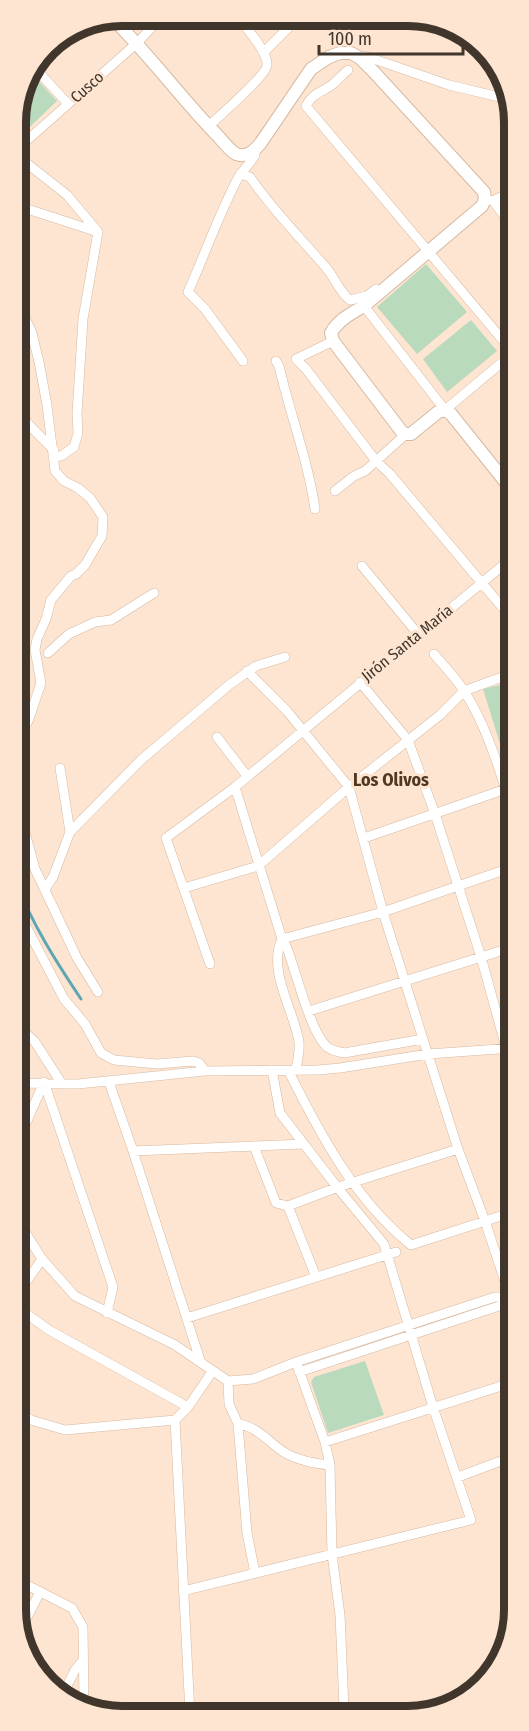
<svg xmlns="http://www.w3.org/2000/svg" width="529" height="1731" font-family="'Fira Sans Condensed',sans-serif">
<rect width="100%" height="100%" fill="#fde5d1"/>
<path fill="#b9dabc" d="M 33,75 L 57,101 L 15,141 L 15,115 Z
M 426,264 L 467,312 L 417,354 L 377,307 Z
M 471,320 L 497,351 L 447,392 L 423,359 Z
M 513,682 L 513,786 L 483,689 Z
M 365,1361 L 384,1415 L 328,1433 L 311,1382 L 314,1377 Z"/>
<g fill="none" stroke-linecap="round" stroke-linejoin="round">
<path stroke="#5da6b3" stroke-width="3" d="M 16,882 C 32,924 57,963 81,999"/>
<g stroke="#d6b9a1" stroke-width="10">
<path id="minor" d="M 264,52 L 297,19
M 360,58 L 364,56 L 368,57 L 449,85 L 512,100
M 36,69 L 68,104
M 348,70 C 343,74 338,80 333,84 C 323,92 312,93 306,106 L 512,351
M 208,127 C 218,117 267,75 267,65 C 268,52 248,30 240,20
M 15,151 L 137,43 L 157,22
M 15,154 L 67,195 L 98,232
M 240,174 L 250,177 C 274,212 301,238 328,270 C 335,279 340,293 350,300 L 367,296 L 376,289
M 485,199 L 493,201 L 512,226
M 493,201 L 512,191
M 15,205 L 95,231
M 364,306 L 445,410 L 512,354
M 15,307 L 21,309 L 32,333 L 39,362 L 47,405 L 55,471 L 64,481 L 78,488 L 90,498 L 103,517 L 102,536 L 85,565 L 76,574 L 71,576 L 51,600 L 46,619 L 37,639 L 35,650 L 41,683 L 29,719 L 16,743
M 333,341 L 296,359 L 306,369 L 376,461 L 390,474 L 513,620
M 243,361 L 205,309 L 188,292 C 205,254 219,214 238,178 C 243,170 250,164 255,155 L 254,151
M 276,361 L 279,366 C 290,414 308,460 315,509
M 16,397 L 27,423 L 54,450
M 53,457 L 61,456 L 74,447 L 78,433 L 77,414 L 83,319 L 98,232
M 335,491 L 354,476 L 365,471 L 406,434
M 16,504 L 17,505
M 362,566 L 418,634
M 48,653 L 69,634 L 95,622 L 111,620 L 154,593
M 434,654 C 444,666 456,678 464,691 C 486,724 502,776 513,814
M 247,671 L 287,711 L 349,787 L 383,912 L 423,1039 L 458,1149 L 485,1221 L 513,1306
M 360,682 L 408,740 L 435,814 L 481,957 L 513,1073
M 217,737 L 247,776
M 60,768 L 70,832
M 235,787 L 282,939 L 287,948 C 296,972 310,1030 326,1046 C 331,1051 337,1051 344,1053 L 423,1039
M 16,800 L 35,869 L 77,958 L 98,992
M 364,838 L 506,789
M 184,888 L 258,866 L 349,787 L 440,715 L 464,691 L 513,673
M 45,889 L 53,877 L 70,832 L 141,760 L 229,685 L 256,666 L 285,657
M 16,907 L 64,999 L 85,1024 L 101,1053 L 114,1060 L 157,1064 L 193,1061 L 199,1063 L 205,1071
M 210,964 L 166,838 L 235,787 L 513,557
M 309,1011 L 513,947
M 16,1024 L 35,1042 L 62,1084
M 288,1070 C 320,1134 354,1199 411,1245 L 513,1212
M 296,1070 C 297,1061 300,1052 299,1042 C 294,1010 267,971 282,939 L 383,912 L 513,867
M 44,1082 L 113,1287 L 107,1313
M 109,1082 L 133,1151 L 201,1363
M 16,1083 L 78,1084 L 205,1071 L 318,1070 L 340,1068 L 428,1054 L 513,1048
M 16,1146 L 44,1082
M 254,1146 L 276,1203 L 288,1206
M 133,1151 L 304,1144
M 16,1218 L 42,1259 L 75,1296 L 175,1345 L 228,1381 L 253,1379 L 296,1362 L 495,1297 L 513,1296
M 316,1277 L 288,1206 L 338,1187 L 458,1149
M 17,1303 L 18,1294 L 42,1259
M 17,1307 L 49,1330 L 188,1407
M 187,1318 L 396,1252
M 296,1362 L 325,1442 L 330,1465 L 332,1554 L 340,1615 L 344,1708 L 347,1714
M 299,1372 L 499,1306 L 511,1297
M 228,1381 L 229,1404 L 238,1424 L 247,1533 L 255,1573
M 17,1412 L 31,1420 L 65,1430 L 175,1420 L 188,1407 L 212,1372
M 175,1420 L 190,1714
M 238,1424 C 260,1427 269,1444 287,1454 C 301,1461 315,1464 330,1465
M 325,1442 L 514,1382
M 458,1477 L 498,1462 L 514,1459
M 17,1580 L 72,1608 L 83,1627 L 84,1705
M 183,1591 L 471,1520 L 433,1407 L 384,1244 L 337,1187 L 280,1113 L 272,1070
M 19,1633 L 40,1592
M 63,1694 L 75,1670 L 83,1660"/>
</g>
<g stroke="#d6b9a1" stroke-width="14">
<path id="tertiary" d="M 116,22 C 152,58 181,98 216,134 C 222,140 229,150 236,154 C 246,158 253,152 260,144 L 311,69 L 329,57 L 340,53 L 351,53 L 360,58 L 373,71 L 484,192 L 485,199 L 482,206 L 364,306 C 352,313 338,320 331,333 L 333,341 L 402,432 L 406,434 L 411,434 L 438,412 L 445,410 L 451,414 L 512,490"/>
</g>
<use href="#minor" stroke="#fff" stroke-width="9"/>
<use href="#tertiary" stroke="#fff" stroke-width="12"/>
</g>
<g text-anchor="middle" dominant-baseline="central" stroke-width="6" stroke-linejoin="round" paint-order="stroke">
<g font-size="16" fill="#41362c" stroke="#fde5d1">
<text transform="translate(87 87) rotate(-42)">Cusco</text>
<text transform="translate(407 643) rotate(-39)">Jirón Santa María</text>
</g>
<g font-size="18" font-weight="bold" fill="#503823" stroke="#fde5d1">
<text x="391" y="780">Los Olivos</text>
</g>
</g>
<path d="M0 0H529V1731H0ZM122 26H408A96 96 0 0 1 504 122V1610A96 96 0 0 1 408 1706H122A96 96 0 0 1 26 1610V122A96 96 0 0 1 122 26Z" fill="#fde5d1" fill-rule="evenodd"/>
<path fill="none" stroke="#41362c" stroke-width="8" d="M122 26H408A96 96 0 0 1 504 122V1610A96 96 0 0 1 408 1706H122A96 96 0 0 1 26 1610V122A96 96 0 0 1 122 26Z"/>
<path d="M319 45v9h144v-9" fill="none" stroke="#41362c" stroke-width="3"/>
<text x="328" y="45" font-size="18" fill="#41362c" stroke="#fde5d1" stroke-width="4.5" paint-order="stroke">100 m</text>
</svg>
